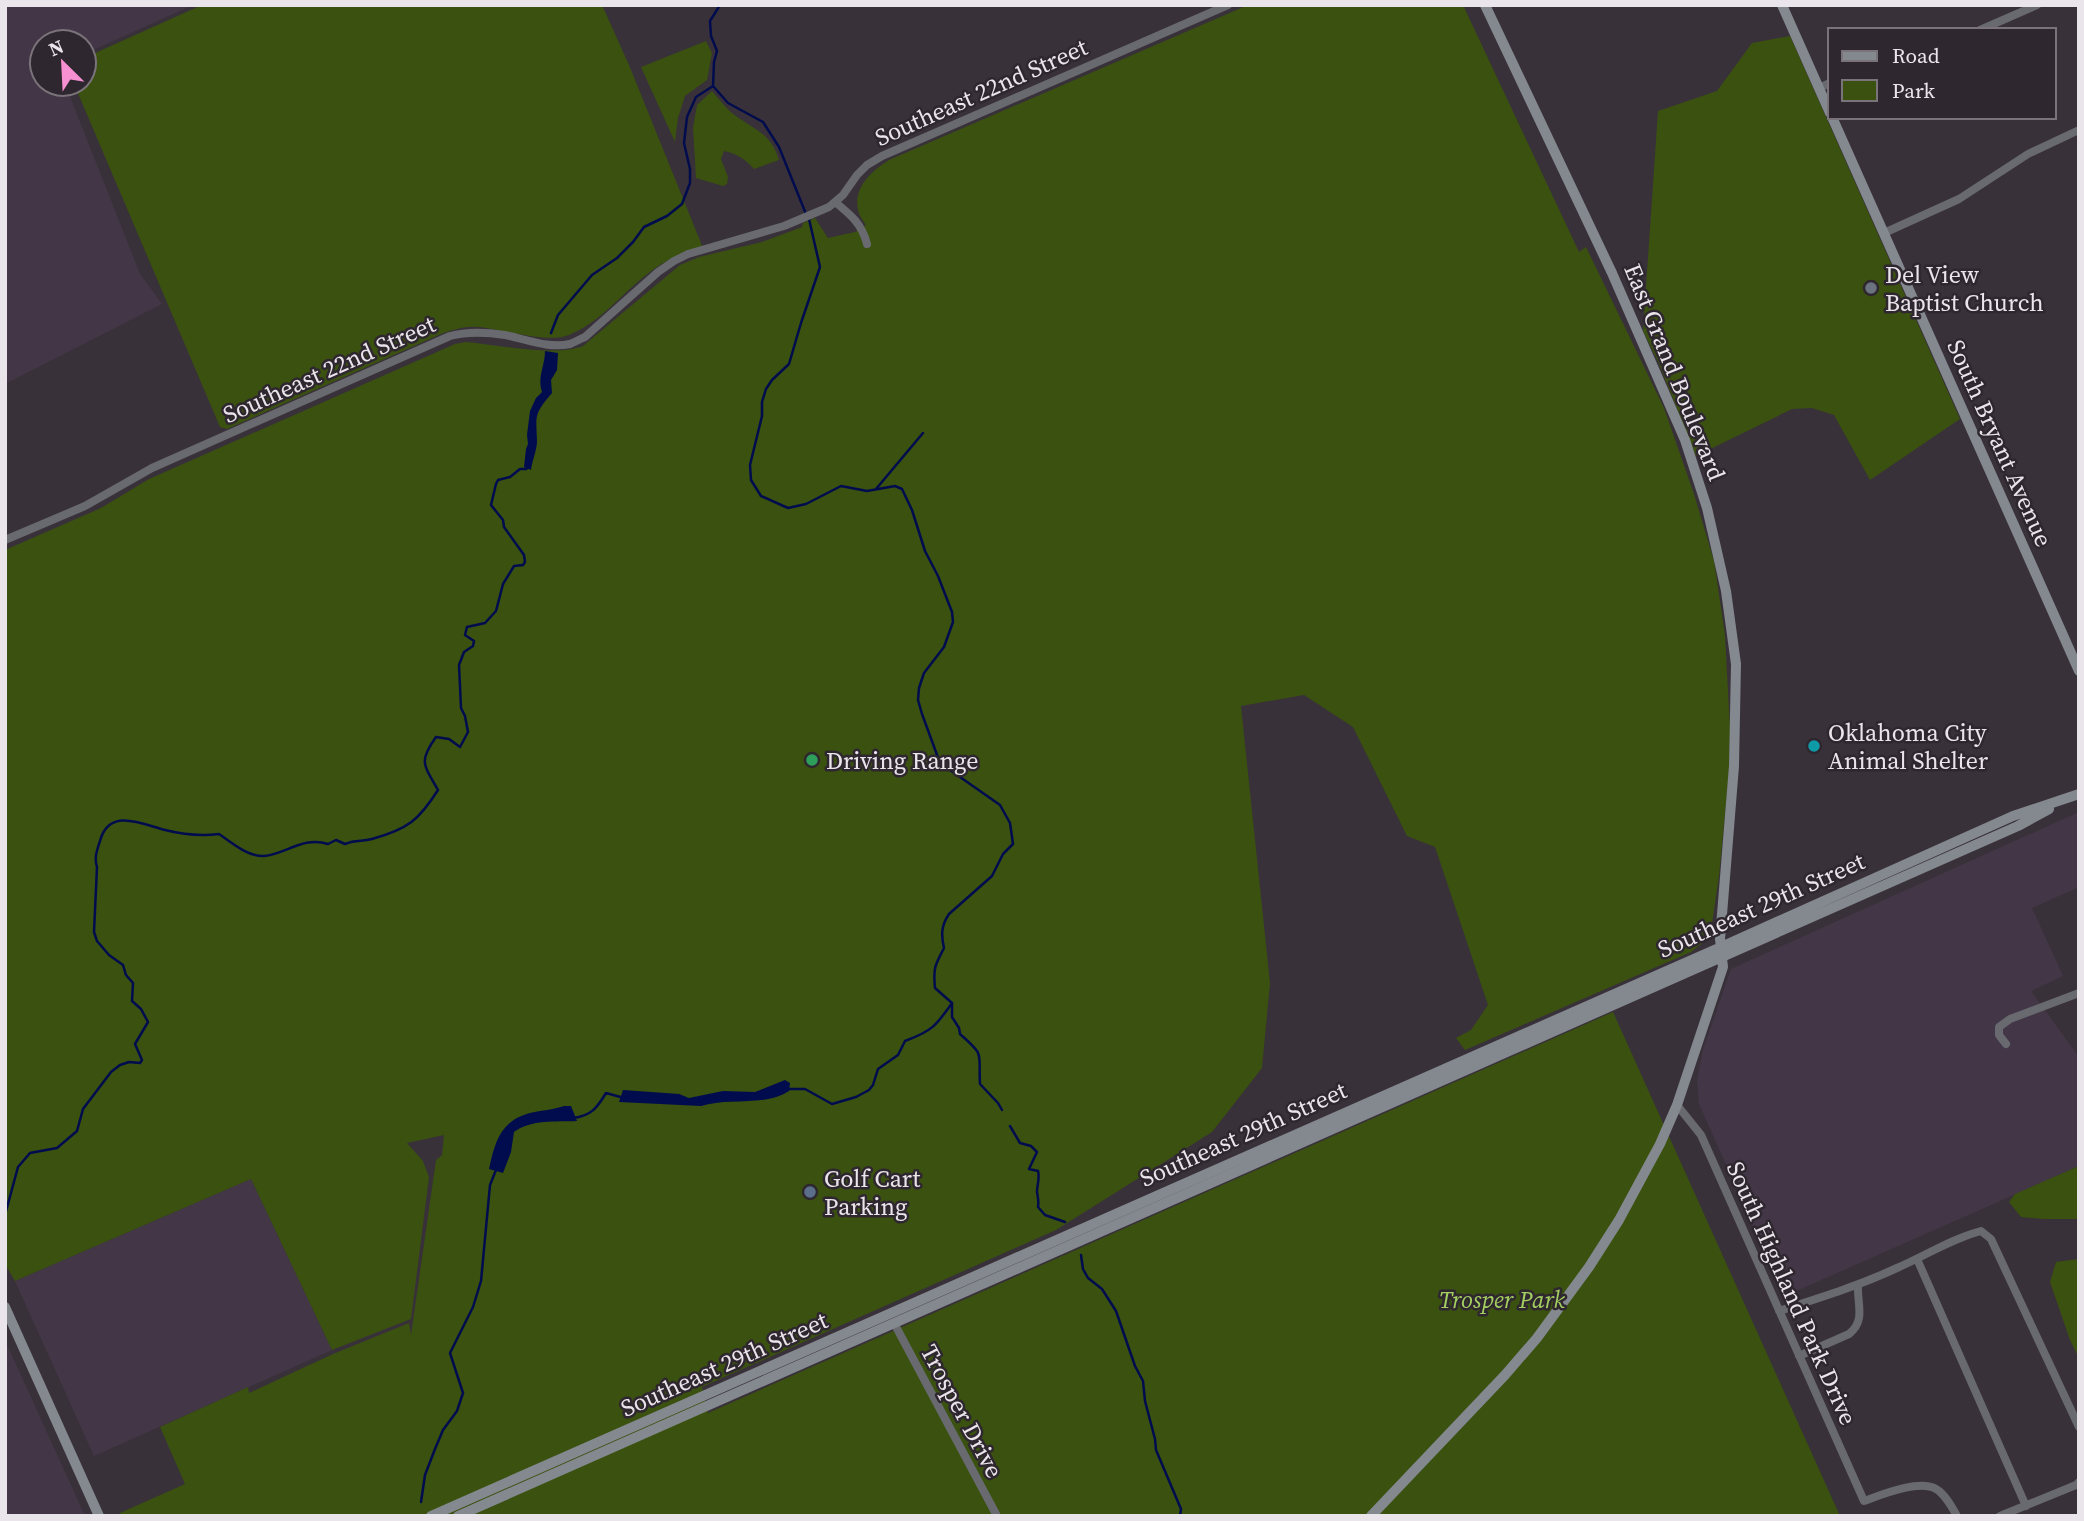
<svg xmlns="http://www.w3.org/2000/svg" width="2084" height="1521" font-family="'Source Serif 4',serif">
<rect width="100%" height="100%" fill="#393139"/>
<path fill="#433747" d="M 5,5 L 193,5 L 84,54 L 84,42 L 42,42 L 42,84 L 65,84 L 140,274 L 162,304 L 5,384 Z
M 2079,812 L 2079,887 L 2032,908 L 2063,976 L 2031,991 L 2079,1057 L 2079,1166 L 1785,1296 L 1699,1104 L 1697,1080 L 1703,1050 L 1731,969 Z
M 251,1179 L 332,1350 L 94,1456 L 15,1281 Z
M 5,1340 L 85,1516 L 5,1516 Z"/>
<path fill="#3a5110" d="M 202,5 L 602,5 L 629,65 L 703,248 C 685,253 669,258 654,269 C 625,289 602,322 569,335 C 547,344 502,329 478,327 C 465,326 453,330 441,334 L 227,429 L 220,427 L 74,84 L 84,84 L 84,58 Z
M 1248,5 L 1463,5 L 1579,252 L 1586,247 L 1664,408 L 1694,494 L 1714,561 L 1725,635 L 1730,729 L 1729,772 L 1719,876 L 1710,937 L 1691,952 L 1465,1050 L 1456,1038 L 1471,1030 L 1488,1005 L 1435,847 L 1407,836 L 1353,727 L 1304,695 L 1241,706 L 1270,983 L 1262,1068 L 1212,1132 L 1056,1230 L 702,1387 L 708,1413 L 1613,1012 L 1840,1516 L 121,1516 L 120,1513 L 185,1484 L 160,1427 L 248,1387 L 249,1393 L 333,1354 L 409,1323 L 411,1335 L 436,1160 L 442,1155 L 444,1135 L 407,1143 L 423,1161 L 429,1177 L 411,1319 L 332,1350 L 251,1179 L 15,1281 L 5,1264 L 5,550 L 101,508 L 149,479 L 455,344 L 466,342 C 499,345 554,357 583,346 L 680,265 L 699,257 L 762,242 L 802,227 L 803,223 L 815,218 L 828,238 L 855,232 L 866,225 C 863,221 859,215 858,210 C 853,187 872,171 889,160 Z
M 1790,36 L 1960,419 L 1870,480 L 1834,415 L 1812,408 L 1792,409 L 1696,456 L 1659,364 L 1643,331 L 1658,111 L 1717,91 L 1752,43 Z
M 706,41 L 712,53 L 707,80 L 685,96 L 678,118 L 675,142 L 641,67 Z
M 712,91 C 719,99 727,110 736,116 C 757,131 771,134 779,160 L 754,169 C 745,159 738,154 724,151 L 721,159 L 728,177 L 727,184 L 723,186 L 696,178 L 693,128 L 697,105 Z
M 2079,1166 L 2079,1219 L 2044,1219 L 2021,1217 L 2009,1202 L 2015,1194 Z
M 2079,1259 L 2079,1358 L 2070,1340 L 2050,1282 L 2056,1262 Z"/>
<path fill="#000c4d" d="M 545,351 L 558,353 L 557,370 L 551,380 L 552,393 C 534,414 536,415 537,441 C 537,450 532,461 531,470 L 524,467 L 526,449 L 528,444 L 527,435 L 530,411 L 536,398 L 542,392 C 537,377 545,366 545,351 Z
M 785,1080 L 790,1083 L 789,1091 C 765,1107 728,1097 701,1106 L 619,1102 L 623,1090 L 679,1094 L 689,1098 L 723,1091 L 755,1092 Z
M 564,1106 L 571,1106 L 577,1121 C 555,1122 532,1119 514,1132 L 511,1152 L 503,1173 L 489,1169 C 495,1142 500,1121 530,1113 C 542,1110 553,1110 564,1106 Z"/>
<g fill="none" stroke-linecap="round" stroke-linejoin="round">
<path stroke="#000c4d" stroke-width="2.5" d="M 720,5 L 710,21 L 711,36 L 717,51 L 714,62 L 713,86 L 728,103 L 763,122 L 779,147 L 806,214
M 809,219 L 820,267 L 801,323 L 789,364 L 772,380 L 766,389 L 762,402 L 762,416 L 750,465 L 751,480 L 761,496 L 788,508 L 806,504 L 841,486 L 867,491 L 895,486 L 902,489 L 912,510 L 925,551 L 938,576 L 952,612 L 953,622 L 944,647 L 924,673 L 919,688 L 918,700 L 922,714 L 940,763 L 1000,805 L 1010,823 L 1013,844 L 1003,854 L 992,876 L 949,914 C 941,926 941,935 944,948 C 935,965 933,968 935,988 L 952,1003
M 551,333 L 558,315 L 592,275 L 617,258 L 633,242 L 644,227 L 667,216 L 682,204 L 690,183 L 690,169 L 684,143 L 687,117 L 696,97 L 713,86
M 876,489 L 923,433
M 952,1003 L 952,1017 L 959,1028 L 960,1034 C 986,1057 978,1052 980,1084 L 998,1103 L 1002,1110
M 788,1089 L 805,1089 L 832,1104 L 856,1097 L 869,1090 L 873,1085 L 878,1069 L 898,1055 L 905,1041 C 932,1031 936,1026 952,1003
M 573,1118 C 591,1116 597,1108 606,1093 L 624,1098
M 1010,1126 L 1020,1143 L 1031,1146 L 1037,1152 L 1029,1169 L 1038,1171 C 1040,1179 1037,1184 1037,1192 C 1038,1198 1039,1201 1038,1207 L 1045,1215 L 1065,1222
M 5,1215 L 18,1167 L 30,1153 L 57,1148 L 77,1131 L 83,1109 L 111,1072 L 120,1065 L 129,1062 L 140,1063 L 142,1060 L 135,1044 L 148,1022 L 141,1009 L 132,1001 L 133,983 L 126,975 L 123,965 L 109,955 L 97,941 L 94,932 L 97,867 C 94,858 97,850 100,841 C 109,807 142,824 165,830 C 181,834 202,836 219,834 C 231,842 248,857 264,856 C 286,854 303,836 328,844 L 336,840 L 345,844 C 356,839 362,842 372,839 C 408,829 419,820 438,790 C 424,765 418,762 436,737 L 449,739 L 460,747 L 468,732 L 465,716 L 461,708 L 459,665 L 464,652 L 473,646 L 474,641 L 465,635 L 467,627 L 485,623 L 496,611 L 503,584 L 514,566 L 523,565 L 525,562 L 524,555 L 504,527 L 503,520 L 491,505 L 496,484 L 498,480 L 510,477 L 520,469 L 526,469 L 528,467
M 1081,1255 L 1083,1269 L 1088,1278 L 1102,1289 L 1116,1311 L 1135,1366 L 1143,1381 L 1145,1401 L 1155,1439 L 1156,1450 L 1181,1509 L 1180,1516
M 421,1502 L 425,1475 L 435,1449 L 443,1430 L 457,1411 L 463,1393 L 450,1353 L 473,1307 L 481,1281 L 490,1185 L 496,1170"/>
<path stroke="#686a6f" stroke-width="8" d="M 1980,30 L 2037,5
M 1819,88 L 1830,83
M 835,202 C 851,215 862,224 867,244
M 1884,233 L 1959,199 L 2028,154 L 2079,130
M 5,540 L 85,506 L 152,468 L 450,336 C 468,331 486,332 505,335 C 526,339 548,349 570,344 C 575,342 580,339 585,337 L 658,272 L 674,261 L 688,254 L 784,226 L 829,207 L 843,195 L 857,175 L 867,165 L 882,156 L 1228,5
M 2006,1044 L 1999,1035 L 1999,1027 L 2010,1019 L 2079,993
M 1677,1105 L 1701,1135 L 1864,1501 C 1881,1495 1919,1479 1936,1489 C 1945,1494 1952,1507 1957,1516
M 1917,1259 L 2026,1506
M 1779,1311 C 1819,1298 1858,1286 1897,1268 C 1925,1256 1951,1239 1981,1231 L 1991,1239 L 2079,1427
M 894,1323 L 997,1516
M 1799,1356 L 1849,1334 C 1866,1321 1857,1304 1858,1286
M 2000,1516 L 2076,1485 L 2079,1482"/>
<path stroke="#84888f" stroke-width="10" d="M 1782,5 L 1830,113
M 1832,117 L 2079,671
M 5,1307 L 99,1516
M 431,1516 L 1721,947 L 2013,816 L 2079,794
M 458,1516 L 2018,826 L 2049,809
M 1371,1516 L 1505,1375 L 1537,1338 L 1589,1267 L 1619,1220 L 1660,1144 L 1677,1105 L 1723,967 L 1720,939 L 1734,766 L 1736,664 L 1726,591 L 1707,508 L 1685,440 L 1612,273 L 1485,5"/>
</g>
<circle fill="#6b7280" stroke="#2f272f" stroke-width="2.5" cx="1871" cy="288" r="7"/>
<circle fill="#0f9aa8" stroke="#2f272f" stroke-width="2.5" cx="1814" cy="746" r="7"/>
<circle fill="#2e9e5b" stroke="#2f272f" stroke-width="2.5" cx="812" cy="760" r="7"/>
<circle fill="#5c6f8a" stroke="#2f272f" stroke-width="2.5" cx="810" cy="1192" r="7"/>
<g text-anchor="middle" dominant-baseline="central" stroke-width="5" stroke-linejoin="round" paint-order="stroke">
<g font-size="24" fill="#eae5ea" stroke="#2f272f">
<text transform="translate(981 92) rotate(-24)">Southeast 22nd Street</text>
<text transform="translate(329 369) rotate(-24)">Southeast 22nd Street</text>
<text transform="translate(1675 372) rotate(68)">East Grand Boulevard</text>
<text transform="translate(2000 443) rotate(66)">South Bryant Avenue</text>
<text transform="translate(1761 905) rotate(-24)">Southeast 29th Street</text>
<text transform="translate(1243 1134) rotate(-24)">Southeast 29th Street</text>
<text transform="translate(1792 1293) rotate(66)">South Highland Park Drive</text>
<text transform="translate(724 1364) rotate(-24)">Southeast 29th Street</text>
<text transform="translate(962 1411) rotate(62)">Trosper Drive</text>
</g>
<g font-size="24" fill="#eae5ea" stroke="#2f272f" text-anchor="start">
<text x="1885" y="274">Del View<tspan x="1885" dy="28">Baptist Church</tspan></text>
<text x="1828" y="732">Oklahoma City<tspan x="1828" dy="28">Animal Shelter</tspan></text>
<text x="826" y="760">Driving Range</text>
<text x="824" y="1178">Golf Cart<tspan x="824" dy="28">Parking</tspan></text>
</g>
<g font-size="24" font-style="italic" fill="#a3cf60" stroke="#2f272f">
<text x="1502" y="1299">Trosper Park</text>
</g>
</g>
<rect width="2084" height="1521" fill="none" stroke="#eae5ea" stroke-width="14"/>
<rect x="1828" y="28" width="228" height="91" fill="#2f272f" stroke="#7a737a" stroke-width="2"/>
<rect x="1842" y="51" width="35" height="10" fill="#84888f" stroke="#7a737a" stroke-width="2"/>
<text x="1892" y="63" font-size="21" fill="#eae5ea">Road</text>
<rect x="1842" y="80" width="35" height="21" fill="#3a5110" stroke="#7a737a" stroke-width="2"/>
<text x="1892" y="98" font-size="21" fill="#eae5ea">Park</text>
<g transform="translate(63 63) rotate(336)"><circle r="33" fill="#2f272f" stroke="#7a737a" stroke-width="2"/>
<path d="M0-5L12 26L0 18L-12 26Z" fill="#f690d0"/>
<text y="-10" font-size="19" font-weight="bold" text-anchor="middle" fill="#eae5ea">N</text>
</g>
</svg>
